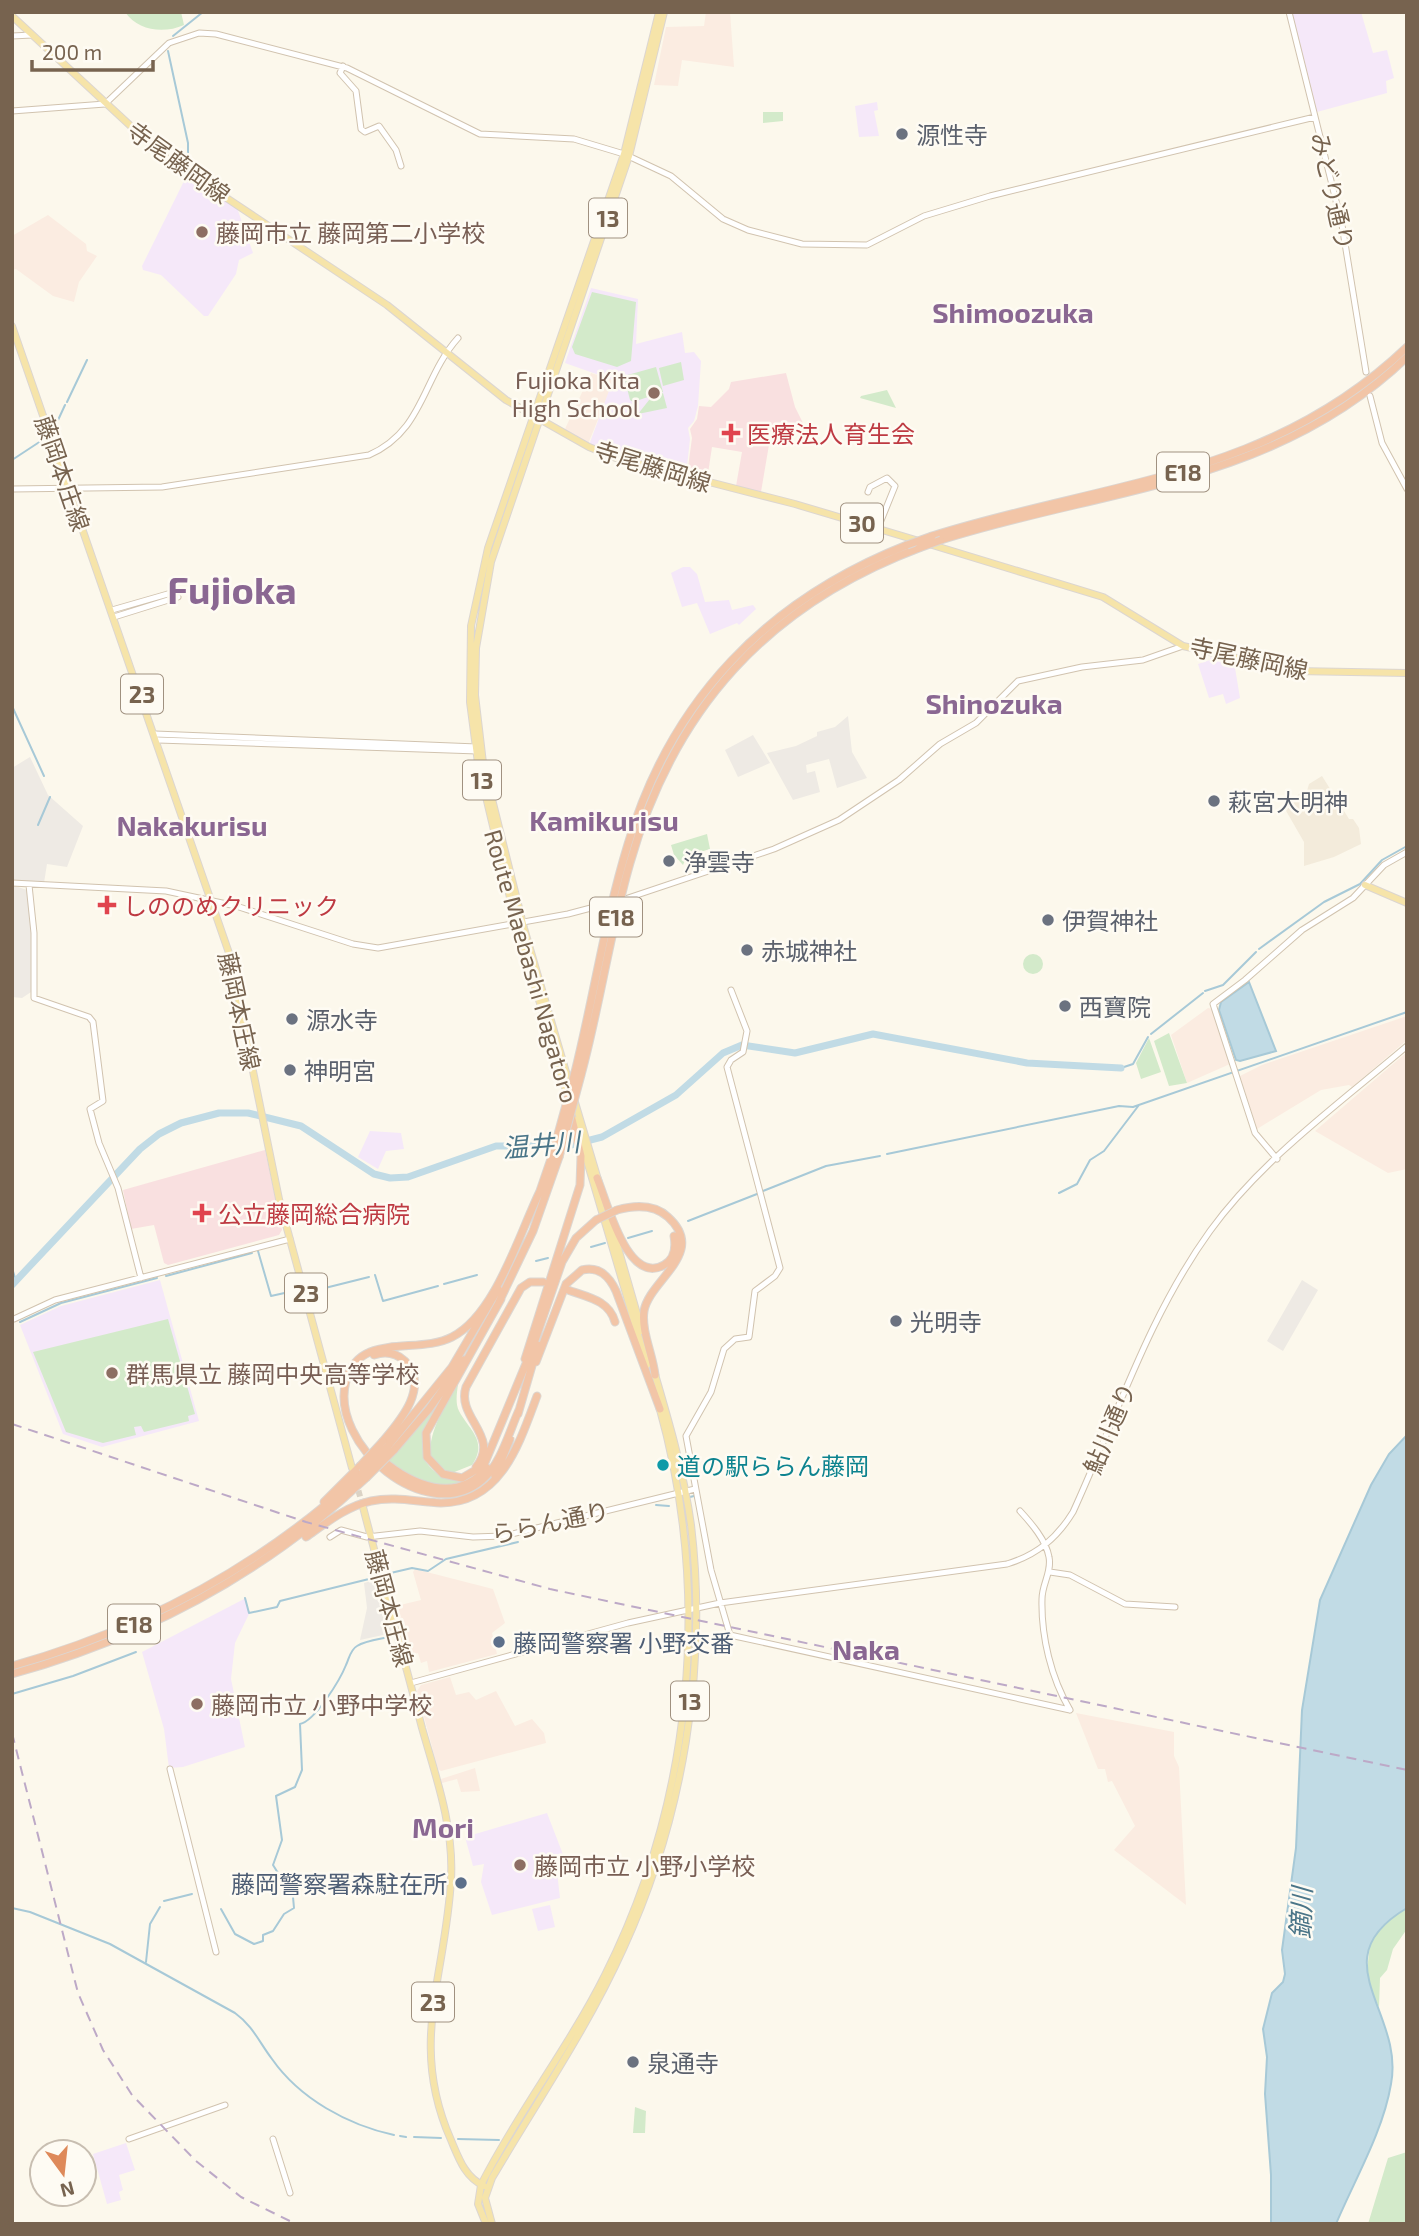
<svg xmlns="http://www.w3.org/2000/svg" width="1419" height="2236" font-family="'Exo 2','Noto Sans JP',sans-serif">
<rect width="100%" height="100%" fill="#fcf8ec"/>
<path fill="#f3ebdb" d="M 1322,776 L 1349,819 L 1353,819 L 1359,828 L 1361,844 L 1334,857 L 1304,866 L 1304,842 L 1285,809 L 1300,793 L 1307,791 L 1309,784 Z"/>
<path fill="#fbece1" d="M 706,12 L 730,12 L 734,67 L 682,60 L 678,86 L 654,85 L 666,27 L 704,26 Z
M 48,215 L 86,244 L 87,251 L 97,256 L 79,282 L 74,302 L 53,296 L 16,269 L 12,270 L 12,236 Z
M 591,373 L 614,380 L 588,444 L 565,429 Z
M 1208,1008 L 1212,1009 L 1230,1064 L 1187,1083 L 1171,1035 Z
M 1407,1016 L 1407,1040 L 1352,1087 L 1349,1085 L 1321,1090 L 1257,1129 L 1240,1076 L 1262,1065 Z
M 1407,1052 L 1407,1169 L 1388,1173 L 1315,1131 Z
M 415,1569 L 493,1589 L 505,1623 L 492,1633 L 497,1654 L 429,1672 L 427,1661 L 421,1663 L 418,1653 L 406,1656 L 392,1607 L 421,1600 L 413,1572 Z
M 450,1677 L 456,1695 L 469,1692 L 476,1700 L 496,1691 L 515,1726 L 532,1719 L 544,1733 L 546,1743 L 441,1771 L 438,1769 L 417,1691 L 421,1685 Z
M 1076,1713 L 1174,1732 L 1174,1756 L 1179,1767 L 1186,1905 L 1114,1850 L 1135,1826 L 1112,1781 L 1108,1782 L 1105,1769 L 1098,1769 Z
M 475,1768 L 480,1791 L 461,1792 L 457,1779 L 442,1783 L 441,1779 Z"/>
<path fill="#eeeae4" d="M 848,716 L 852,752 L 867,778 L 837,788 L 829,759 L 806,765 L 807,773 L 815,771 L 820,792 L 793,800 L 767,753 L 796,746 L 817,736 L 817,732 L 835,727 Z
M 753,735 L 770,763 L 738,777 L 725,750 Z
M 30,757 L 48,795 L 83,826 L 67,867 L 47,864 L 44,883 L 12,880 L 12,768 Z
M 12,885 L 27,890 L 32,933 L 31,992 L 22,998 L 12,997 Z
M 1302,1280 L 1318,1290 L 1283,1351 L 1267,1341 Z
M 378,1579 L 392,1633 L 360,1640 L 367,1608 L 364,1583 Z"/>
<path fill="#f5e8f9" d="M 1292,12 L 1361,12 L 1373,53 L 1387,50 L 1394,78 L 1386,81 L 1387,93 L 1317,112 Z
M 877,102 L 878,110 L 874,111 L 879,136 L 859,137 L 855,106 Z
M 190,176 L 237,208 L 253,253 L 239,260 L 236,274 L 208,316 L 204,316 L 161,275 L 143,270 L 142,266 L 186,177 Z
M 591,288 L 638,299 L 636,344 L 682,332 L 685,353 L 694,352 L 701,361 L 698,406 L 694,421 L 688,428 L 690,439 L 686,475 L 589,445 L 613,380 L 565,363 Z
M 683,567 L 690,567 L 697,574 L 705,602 L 729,600 L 732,610 L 753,605 L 756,609 L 739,625 L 737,623 L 710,634 L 697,603 L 682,607 L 671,573 Z
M 1210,657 L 1234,662 L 1240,698 L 1226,704 L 1223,694 L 1209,698 L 1198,664 L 1210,660 Z
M 370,1131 L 401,1133 L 404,1149 L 386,1151 L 378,1169 L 358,1157 Z
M 160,1280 L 199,1421 L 102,1447 L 63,1434 L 20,1325 L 61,1306 Z
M 246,1598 L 249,1614 L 235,1643 L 231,1679 L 245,1747 L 183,1767 L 169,1768 L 164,1729 L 142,1652 Z
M 547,1813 L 564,1857 L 556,1863 L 560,1898 L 492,1915 L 481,1882 L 484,1864 L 473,1866 L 465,1837 Z
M 550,1905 L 555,1927 L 538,1931 L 532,1909 Z
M 126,2143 L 135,2170 L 119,2175 L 123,2190 L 119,2192 L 121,2200 L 107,2204 L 93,2154 Z"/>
<path fill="#f9e0e0" d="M 786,373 L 795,407 L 803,423 L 802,427 L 791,430 L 787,445 L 771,433 L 761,492 L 736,486 L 742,452 L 712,447 L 707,480 L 687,475 L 692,438 L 690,429 L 697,419 L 699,406 L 711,407 L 729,389 L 731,382 Z
M 265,1150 L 282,1230 L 279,1235 L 168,1265 L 164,1263 L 154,1225 L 131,1229 L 123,1190 Z"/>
<path fill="#d3eaca" d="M 125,12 L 181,12 L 184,25 C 164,34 138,31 125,12 Z
M 763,112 L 783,112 L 783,121 L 763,123 Z
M 592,292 L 636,302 L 631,361 L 617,367 L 575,354 L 572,347 Z
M 681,362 L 684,380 L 663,386 L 659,368 Z
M 656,367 L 663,392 L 633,402 L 630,400 L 624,376 Z
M 887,390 L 896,408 L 860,398 L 861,396 Z
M 663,393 L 667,408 L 638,414 L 653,395 Z
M 707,834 L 710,849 L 687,856 L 683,865 L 674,855 L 671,845 Z
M1023 964a10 10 0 1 1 20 0a10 10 0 1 1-20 0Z
M 1169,1033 L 1187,1083 L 1169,1086 L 1154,1041 Z
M 1149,1038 L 1161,1072 L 1141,1079 L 1136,1063 Z
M 168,1319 L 195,1414 L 188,1416 L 189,1421 L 144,1432 L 141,1426 L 134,1427 L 136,1435 L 103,1443 L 66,1432 L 33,1352 Z
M 458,1384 C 457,1393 455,1403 459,1411 C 470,1431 488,1441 472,1465 L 452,1473 C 406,1466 446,1403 458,1384 Z
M 440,1402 L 422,1438 L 426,1462 C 439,1480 458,1485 477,1473 C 448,1498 416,1479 388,1462 Z
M 1407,1908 L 1407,1929 L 1393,1949 L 1387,1970 L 1380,1978 L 1379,2007 L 1366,1980 L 1370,1944 L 1384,1921 Z
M 635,2107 L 646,2111 L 645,2133 L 633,2133 Z
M 1407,2152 L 1407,2224 L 1368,2224 L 1388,2158 Z"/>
<path fill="#c1dbe5" stroke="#a7c9d7" stroke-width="2" d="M 1249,982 L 1276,1051 L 1240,1061 L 1236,1060 L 1219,1010 L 1221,1002 Z
M 1407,1435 L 1407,1908 C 1319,1960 1405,2012 1391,2084 C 1383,2132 1355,2179 1336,2224 L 1271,2224 L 1271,2175 L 1265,2094 L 1267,2057 L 1263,2029 L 1272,1993 L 1283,1982 L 1285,1974 L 1282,1950 L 1296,1848 L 1302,1710 L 1320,1600 L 1371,1485 L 1389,1454 Z"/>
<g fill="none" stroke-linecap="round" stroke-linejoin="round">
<path stroke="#a7c9d7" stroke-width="2" d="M 173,36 L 203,12
M 168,51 L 188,143 L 188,154
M 67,402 L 87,360
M 53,431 L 65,405
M 12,460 L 47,437
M 12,706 L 44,776
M 38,825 L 50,797
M 1259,949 L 1324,902 L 1360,884 L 1382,860 L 1407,846
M 1205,991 L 1223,985 L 1256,952
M 1151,1034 L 1203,993
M 1121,1068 L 1133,1064 L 1148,1037
M 887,1154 L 1119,1106 L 1133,1107 L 1407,1012
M 763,1191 L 826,1166 L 880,1156
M 1059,1193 L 1077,1184 L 1090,1160 L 1104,1151 L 1139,1105
M 688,1221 L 757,1194
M 628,1238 L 652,1231
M 591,1247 L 605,1243
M 258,1251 L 271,1296 L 289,1292
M 536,1261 L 548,1258
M 12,1268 L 16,1281
M 375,1275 L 383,1301 L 438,1286
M 166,1276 L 252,1253
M 444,1284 L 477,1275
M 309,1292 L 369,1277
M 20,1322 L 61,1303 L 157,1278
M 690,1497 L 694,1496
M 656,1505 L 669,1506
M 382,1575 L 412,1568 L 428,1571 L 446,1559 L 518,1542
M 245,1598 L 249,1613 L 277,1607 L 280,1601 L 377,1577
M 12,1694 L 73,1676 L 136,1652
M 164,1901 L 192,1894
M 12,1908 L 30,1912 L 110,1944 L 235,2013 C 253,2026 259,2042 272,2059 C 300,2099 348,2125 394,2135
M 221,1909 L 235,1934 L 254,1944 L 263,1941 L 263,1935 L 273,1931 L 284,1914 L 294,1908 L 293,1897 L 273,1865 L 282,1840 L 276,1796 L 295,1787 L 302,1770 L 300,1724 C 315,1721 340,1680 346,1665 C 349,1659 350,1650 357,1646 C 366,1640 382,1639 393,1636
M 146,1962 L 150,1924 L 160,1907
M 400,2136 L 406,2137
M 414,2137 L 441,2138
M 458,2139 L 499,2140"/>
<path stroke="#c1dbe5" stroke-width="7" d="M 12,1285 L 140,1149 L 159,1134 L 181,1123 L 219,1113 L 248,1113 L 301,1126 L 374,1174 L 390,1178 L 408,1177 L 496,1146 L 567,1146 L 602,1137 L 676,1095 L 723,1053 L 742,1045 L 795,1053 L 873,1034 L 1027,1063 L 1121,1068"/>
<path stroke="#dbd3c5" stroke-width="6" stroke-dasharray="6 3" stroke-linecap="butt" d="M 356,1482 L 363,1507"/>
<g stroke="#d1c3af" stroke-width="7">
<path id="secondary" d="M 1289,12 L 1342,225 L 1366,372
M 12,36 L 32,35
M 343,66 L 340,73 L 356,91 L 361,129 L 365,132 L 379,126 L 396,150 L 401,166
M 12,111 L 105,104 L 169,43 L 199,33 L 216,34 L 347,68 L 480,134 L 574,139 L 624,154 L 671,176 L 723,219 L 748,230 L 802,244 L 867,245 L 924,216 L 990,196 L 1315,117
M 1370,396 L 1382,443 L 1407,489
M 12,489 L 162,487 L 369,455 C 424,431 422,378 458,338
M 868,492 L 870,487 L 887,478 L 895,486 L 878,528
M 112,610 L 178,591
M 114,617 L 178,597
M 155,734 L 477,747
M 158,740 L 478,751
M 12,883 L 166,891 L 236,906 L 353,944 L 378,948 L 568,914 L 606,904
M 29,885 L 34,933 L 34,998 L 89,1017 L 93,1022 L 103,1101 L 90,1109 L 99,1143 L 118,1188 L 141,1278
M 625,899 L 774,849 L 839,820 L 899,780 L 940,744 L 976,723 L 1018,681 L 1082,667 L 1143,660 L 1183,646
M 731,990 L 747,1031 L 743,1052 L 731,1060 L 727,1067 L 780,1268 L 775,1276 L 755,1291 L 749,1337 L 735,1339 L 724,1349 L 711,1392 L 686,1436 L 711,1570 L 730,1635 L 1070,1710
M 1277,1159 L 1255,1133 L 1213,1004 L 1245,980 L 1302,930 L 1353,898 L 1384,865 L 1407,852
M 14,1319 L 55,1300 L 290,1239
M 1020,1511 C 1031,1523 1046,1540 1049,1557 C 1052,1572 1042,1584 1042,1599 C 1041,1636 1051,1678 1070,1710
M 330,1537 L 341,1530 L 367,1537 L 420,1531 L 473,1537 L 504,1536 L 695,1489
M 1050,1572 L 1070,1575 L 1125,1604 L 1175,1607
M 411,1683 L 628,1623 L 720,1603 L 1007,1564 C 1037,1555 1057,1538 1073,1512 C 1117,1416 1148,1317 1210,1231 C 1262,1159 1340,1103 1407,1046
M 170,1769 L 216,1952
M 129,2139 L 225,2105
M 273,2139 L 290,2193"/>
</g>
<g stroke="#dcd6d1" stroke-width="8">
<path id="primary" d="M 12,16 L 162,155 L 387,305 L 506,400 L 589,447 L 616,458 L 795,504 L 919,541
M 12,326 L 229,953 L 279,1199 L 352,1468
M 929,544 L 1103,597 L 1183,646 L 1295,671 L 1407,673
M 1365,885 L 1407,903
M 571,1089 L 524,928 L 483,763 L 475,695 L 476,648 L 491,562 L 629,156 L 664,12
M 568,1097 L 516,923 L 478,763 L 470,702 L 471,626 L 488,548 L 624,154 L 659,12
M 574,1099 L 599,1183
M 575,1120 L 647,1365
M 610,1220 L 642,1331
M 363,1507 C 382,1581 403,1654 422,1728 C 436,1777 454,1827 451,1879 C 446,1976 408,2043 451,2140 C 459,2159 465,2177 484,2186
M 486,2224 L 478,2204 L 481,2185 C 518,2112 569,2047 605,1975 C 693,1800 712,1594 659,1406
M 492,2224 L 485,2198 L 492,2178 C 536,2103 587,2029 623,1949 C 683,1819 708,1667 691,1525 C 684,1473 669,1422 654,1371"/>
</g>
<g stroke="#dcd6d1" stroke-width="9">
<path id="highway" d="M 932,536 C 1103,482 1269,479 1407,347
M 941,540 C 1105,488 1275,484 1407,357
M 575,1072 C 594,996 605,919 628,844 C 671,699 768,600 907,545
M 581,1075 C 600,1005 610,932 630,863 C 674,708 768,605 919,548
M 597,1178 C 607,1201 627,1286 664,1265 C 675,1259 676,1247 674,1236
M 540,1191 L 552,1156
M 617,1210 C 635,1205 654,1204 668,1217 C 708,1253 649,1280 644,1311 C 641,1331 653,1355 655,1375
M 568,1290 C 587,1297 609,1300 615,1322
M 501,1299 L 426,1433 L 427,1457 L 443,1474 L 462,1478 L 484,1465 L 532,1349 L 562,1262 L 576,1238 L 596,1220
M 499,1302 L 533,1231 L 559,1157
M 374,1355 C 385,1351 396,1353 405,1361 C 430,1387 400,1421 383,1441
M 525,1359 L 580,1185 L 581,1156 L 571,1115
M 536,1362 L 566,1284 L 582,1270 C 599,1266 609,1276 616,1291 L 660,1409
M 519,1410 C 509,1432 501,1464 482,1480 C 426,1527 329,1444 346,1381 C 359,1331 418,1355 452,1337 C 496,1315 520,1231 541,1189
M 518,1414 L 538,1345
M 388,1446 L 452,1367 L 498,1289
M 394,1450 L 429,1409 L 464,1360
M 381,1459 C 411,1485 456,1505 487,1468
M 476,1467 C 501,1436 456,1418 466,1387 L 521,1288 L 530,1282 L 543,1282
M 495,1476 L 510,1439
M 324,1502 L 360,1466
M 306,1537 C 326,1523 347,1506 371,1501 C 395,1496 417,1502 441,1503 C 501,1503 519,1444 537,1396
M 12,1666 C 144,1629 261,1567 362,1473
M 12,1674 C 146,1637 265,1573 366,1478"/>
</g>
<use href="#secondary" stroke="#fff" stroke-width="5"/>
<use href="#primary" stroke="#f6e4a9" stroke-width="6"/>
<use href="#highway" stroke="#f2c5a7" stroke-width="7"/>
<path stroke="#bda9c7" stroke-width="2" stroke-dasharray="10 7" stroke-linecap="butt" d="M 12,1424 L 306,1522 L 550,1589 L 1407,1770
M 12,1733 L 78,1993 L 103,2050 L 132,2095 L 196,2161 L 241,2197 L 296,2224"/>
<g stroke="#dcd6d1" stroke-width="9" stroke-linecap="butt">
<path id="highway-bridge" d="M 907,545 L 932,536
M 919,548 L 941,540
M 552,1156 L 575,1072
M 559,1157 L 581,1075
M 596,1220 L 617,1210
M 360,1466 L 383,1441
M 362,1473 L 388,1446
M 366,1478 L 394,1450"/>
</g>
<use href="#highway-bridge" stroke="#f2c5a7" stroke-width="7"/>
</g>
<g fill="#6b7280" stroke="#fefbf3" stroke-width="2.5">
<circle cx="902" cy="134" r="7"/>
<circle cx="1214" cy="801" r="7"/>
<circle cx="669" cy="861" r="7"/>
<circle cx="1048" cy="920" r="7"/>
<circle cx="747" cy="950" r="7"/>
<circle cx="1065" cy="1006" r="7"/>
<circle cx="292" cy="1019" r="7"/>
<circle cx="290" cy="1070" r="7"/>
<circle cx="896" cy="1321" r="7"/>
<circle cx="633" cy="2062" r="7"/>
</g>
<g fill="#8d6e63" stroke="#fefbf3" stroke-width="2.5">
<circle cx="202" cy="232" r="7"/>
<circle cx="654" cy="393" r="7"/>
<circle cx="112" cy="1373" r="7"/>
<circle cx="197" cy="1704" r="7"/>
<circle cx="520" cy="1865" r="7"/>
</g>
<g fill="#e0444e" stroke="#fefbf3" stroke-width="2.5">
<path d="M727.5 422.5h7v7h7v7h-7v7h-7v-7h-7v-7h7z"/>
<path d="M103.5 894.5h7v7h7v7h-7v7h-7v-7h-7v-7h7z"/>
<path d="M198.5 1202.5h7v7h7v7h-7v7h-7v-7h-7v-7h7z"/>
</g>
<circle fill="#0f9aa8" stroke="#fefbf3" stroke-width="2.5" cx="663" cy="1465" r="7"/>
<g fill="#5c6f8a" stroke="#fefbf3" stroke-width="2.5">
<circle cx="499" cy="1642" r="7"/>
<circle cx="461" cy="1883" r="7"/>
</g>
<g text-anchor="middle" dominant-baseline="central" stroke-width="5" stroke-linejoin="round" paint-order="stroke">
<g fill="#fefbf3" stroke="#a09180" stroke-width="2">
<rect x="589" y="198.5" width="38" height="39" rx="5"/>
<rect x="1157" y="452.5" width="52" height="39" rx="5"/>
<rect x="841" y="503.5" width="42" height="39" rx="5"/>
<rect x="121" y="674.5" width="42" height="39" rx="5"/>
<rect x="463" y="760.5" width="38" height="39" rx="5"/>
<rect x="590" y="897.5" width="52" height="39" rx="5"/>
<rect x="285" y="1273.5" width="42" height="39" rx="5"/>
<rect x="108" y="1604.5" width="52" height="39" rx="5"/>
<rect x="671" y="1681.5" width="38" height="39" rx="5"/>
<rect x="412" y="1982.5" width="42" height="39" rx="5"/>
</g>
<g font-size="23" font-weight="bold" fill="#77634f">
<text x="608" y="218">13</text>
<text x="1183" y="472">E18</text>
<text x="862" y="523">30</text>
<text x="142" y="694">23</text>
<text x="482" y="780">13</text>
<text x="616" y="917">E18</text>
<text x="306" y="1293">23</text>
<text x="134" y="1624">E18</text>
<text x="690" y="1701">13</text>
<text x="433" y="2002">23</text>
</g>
<g font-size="24" fill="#5b616d" stroke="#fefbf3" text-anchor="start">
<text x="916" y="134">源性寺</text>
<text x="1228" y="801">萩宮大明神</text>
<text x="683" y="861">浄雲寺</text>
<text x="1062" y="920">伊賀神社</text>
<text x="761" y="950">赤城神社</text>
<text x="1079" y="1006">西寶院</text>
<text x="306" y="1019">源水寺</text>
<text x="304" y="1070">神明宮</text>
<text x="910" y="1321">光明寺</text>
<text x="647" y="2062">泉通寺</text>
</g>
<g font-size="24" fill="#77634f" stroke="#fefbf3">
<text transform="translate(179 162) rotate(36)">寺尾藤岡線</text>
<text transform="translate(1333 191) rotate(77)">みどり通り</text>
<text transform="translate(653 466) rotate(17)">寺尾藤岡線</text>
<text transform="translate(63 473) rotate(71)">藤岡本庄線</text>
<text transform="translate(1249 658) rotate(12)">寺尾藤岡線</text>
<text transform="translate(532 966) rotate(74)">Route Maebashi Nagatoro</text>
<text transform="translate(240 1011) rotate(78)">藤岡本庄線</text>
<text transform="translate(1109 1428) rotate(-67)">鮎川通り</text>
<text transform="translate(550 1522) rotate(-12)">ららん通り</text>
<text transform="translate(390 1608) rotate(75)">藤岡本庄線</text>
</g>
<g font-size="24" fill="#785e54" stroke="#fefbf3" text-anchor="start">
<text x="216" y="232">藤岡市立 藤岡第二小学校</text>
<text x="640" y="379" text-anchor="end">Fujioka Kita<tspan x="640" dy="28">High School</tspan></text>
<text x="126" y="1373">群馬県立 藤岡中央高等学校</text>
<text x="211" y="1704">藤岡市立 小野中学校</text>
<text x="534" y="1865">藤岡市立 小野小学校</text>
</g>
<g font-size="24" fill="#be3a42" stroke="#fefbf3" text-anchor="start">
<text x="747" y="433">医療法人育生会</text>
<text x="123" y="905">しののめクリニック</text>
<text x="218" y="1213">公立藤岡総合病院</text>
</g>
<g font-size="24" fill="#0d838f" stroke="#fefbf3" text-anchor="start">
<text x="677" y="1465">道の駅ららん藤岡</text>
</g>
<g font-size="24" fill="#4e5e75" stroke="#fefbf3" text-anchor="start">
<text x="513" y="1642">藤岡警察署 小野交番</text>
<text x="447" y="1883" text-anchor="end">藤岡警察署森駐在所</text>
</g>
<g font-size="26" font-style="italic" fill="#4a7588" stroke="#fefbf3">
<text transform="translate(541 1144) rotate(-5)">温井川</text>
<text transform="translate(1300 1913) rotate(-88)">鏑川</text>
</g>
<g font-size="28" font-weight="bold" fill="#8a6792" stroke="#fefbf3">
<text x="1013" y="312">Shimoozuka</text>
<text x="994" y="703">Shinozuka</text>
<text x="604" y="820">Kamikurisu</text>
<text x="192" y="825">Nakakurisu</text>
<text x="866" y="1649">Naka</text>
<text x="443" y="1827">Mori</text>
</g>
<g font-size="38" font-weight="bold" fill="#8a6792" stroke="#fefbf3">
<text x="232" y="589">Fujioka</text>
</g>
</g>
<rect width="1419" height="2236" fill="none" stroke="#77634f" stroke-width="28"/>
<g transform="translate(63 2173) rotate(165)"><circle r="33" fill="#fefbf3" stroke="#c8beb1" stroke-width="2"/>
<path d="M0-5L12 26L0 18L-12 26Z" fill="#de8959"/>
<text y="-10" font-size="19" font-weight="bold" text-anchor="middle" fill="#77634f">N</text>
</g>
<path d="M32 60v10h121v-10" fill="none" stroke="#77634f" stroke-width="3.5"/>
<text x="42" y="60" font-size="21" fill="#77634f" stroke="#fefbf3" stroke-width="5" paint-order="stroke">200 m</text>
</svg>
